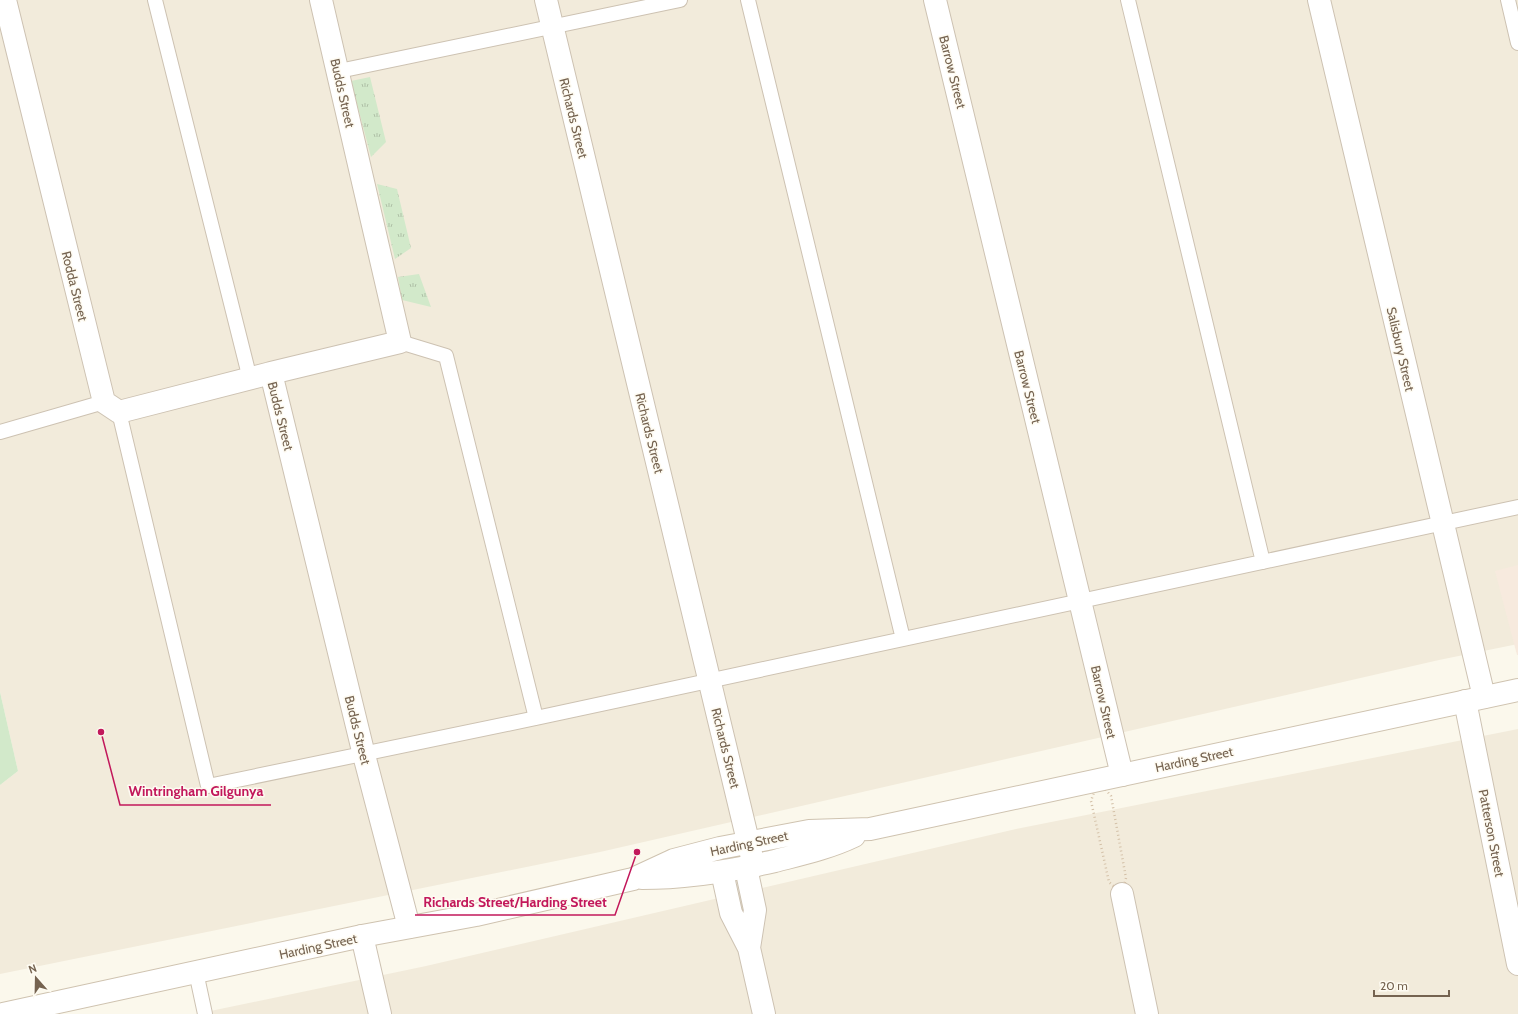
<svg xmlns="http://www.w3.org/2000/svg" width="1518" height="1014" font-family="Cabin,sans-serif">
<defs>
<pattern id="park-tufts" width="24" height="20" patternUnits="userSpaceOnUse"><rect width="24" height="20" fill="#d2e9ca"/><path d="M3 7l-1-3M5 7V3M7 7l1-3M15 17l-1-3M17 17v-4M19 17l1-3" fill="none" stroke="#afc0a6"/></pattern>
</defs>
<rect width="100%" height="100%" fill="#fbf8ec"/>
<path fill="#f2ebdb" d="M 0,0 L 1518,0 L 1518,644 L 1439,660 L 600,852 L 0,974 L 0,785 L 18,771 L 0,692 Z
M 1518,729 L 1518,1014 L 196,1014 L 426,966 L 1016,829 Z"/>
<path fill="#f7eade" d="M 1518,565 L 1518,655 L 1517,655 L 1495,571 Z"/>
<path fill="url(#park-tufts)" d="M 370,77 L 386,142 L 371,157 L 351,81 Z
M 377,184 L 397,189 L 411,248 L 395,259 Z
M 419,274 L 431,307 L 402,300 L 398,277 Z"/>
<path fill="#d2e9ca" d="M 0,692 L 18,771 L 0,785 Z"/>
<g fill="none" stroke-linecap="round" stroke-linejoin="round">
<g stroke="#cdc2b2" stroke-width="16">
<path id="lane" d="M 155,0 L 250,379
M 748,0 L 903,639
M 1128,0 L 1263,562
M 1508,0 L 1518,43
M 339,71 L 680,0
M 400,342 L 446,356 L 536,718 L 1518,507
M 119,412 L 208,786 L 536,718
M 0,432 L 104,402
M 196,972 L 205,1014"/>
</g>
<g stroke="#cdc2b2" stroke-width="24">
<path id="street" d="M 5,0 L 104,402 L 119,412 L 271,373
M 321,0 L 400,342 L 271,373 L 364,755 L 409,927
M 546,0 L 754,866
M 935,0 L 1122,775
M 1319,0 L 1484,697
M 1465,701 L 1518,964
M 746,868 L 755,910 L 749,948
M 722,872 L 731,913 L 749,948 L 764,1014
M 1122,894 L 1147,1014
M 362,936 L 380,1014"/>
</g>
<g stroke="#cfc3b0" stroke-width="24">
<path id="secondary" d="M 642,878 C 688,878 731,871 775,861 C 802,854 829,848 854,836
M 3,1014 L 362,936 L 476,915 L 633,879 L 674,860 L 720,848 L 809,831 L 870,829 L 1518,690"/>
</g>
<path stroke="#d4c1a8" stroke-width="2.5" stroke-dasharray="1 3" stroke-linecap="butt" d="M 1098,780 L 1111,796 L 1126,878 L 1122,894 L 1109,882 L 1091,801 Z"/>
<use href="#lane" stroke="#fff" stroke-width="14"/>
<use href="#street" stroke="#fff" stroke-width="22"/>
<use href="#secondary" stroke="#fff" stroke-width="22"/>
</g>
<g text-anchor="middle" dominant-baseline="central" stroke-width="3" stroke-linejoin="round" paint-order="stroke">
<g font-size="13" fill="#756350" stroke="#fefbf2">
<text transform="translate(953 72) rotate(76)">Barrow Street</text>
<text transform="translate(343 93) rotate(77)">Budds Street</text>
<text transform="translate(574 118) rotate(76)">Richards Street</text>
<text transform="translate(75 286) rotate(76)">Rodda Street</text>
<text transform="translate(1401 349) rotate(77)">Salisbury Street</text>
<text transform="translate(1028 387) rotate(76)">Barrow Street</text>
<text transform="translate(281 416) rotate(76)">Budds Street</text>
<text transform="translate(650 433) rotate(76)">Richards Street</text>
<text transform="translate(1104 702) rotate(77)">Barrow Street</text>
<text transform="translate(358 730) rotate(76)">Budds Street</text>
<text transform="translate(726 748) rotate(76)">Richards Street</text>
<text transform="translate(1194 759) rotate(-12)">Harding Street</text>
<text transform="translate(1492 833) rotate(79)">Patterson Street</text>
<text transform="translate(749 843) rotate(-12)">Harding Street</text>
<text transform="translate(318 946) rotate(-12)">Harding Street</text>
</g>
</g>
<path fill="none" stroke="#c2185b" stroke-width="1.5" d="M101 732L120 805H271M637 852L615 915H415"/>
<g fill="#c2185b" stroke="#fefbf2" stroke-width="1.5">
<circle cx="101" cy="732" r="4"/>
<circle cx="637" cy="852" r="4"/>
</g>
<g font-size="14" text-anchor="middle" font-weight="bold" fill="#c2185b" stroke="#fefbf2" stroke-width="3" stroke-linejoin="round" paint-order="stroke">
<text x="196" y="796">Wintringham Gilgunya</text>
<text x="515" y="907">Richards Street/Harding Street</text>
</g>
<g transform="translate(36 978) rotate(340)" stroke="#fefbf2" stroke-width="3" paint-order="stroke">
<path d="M0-3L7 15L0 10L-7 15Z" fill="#756350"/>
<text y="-6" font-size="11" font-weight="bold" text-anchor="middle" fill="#756350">N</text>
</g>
<path d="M1374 990v6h75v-6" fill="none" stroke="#756350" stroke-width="2"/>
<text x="1380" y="990" font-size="12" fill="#756350" stroke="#fefbf2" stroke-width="3" paint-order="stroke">20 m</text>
</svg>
